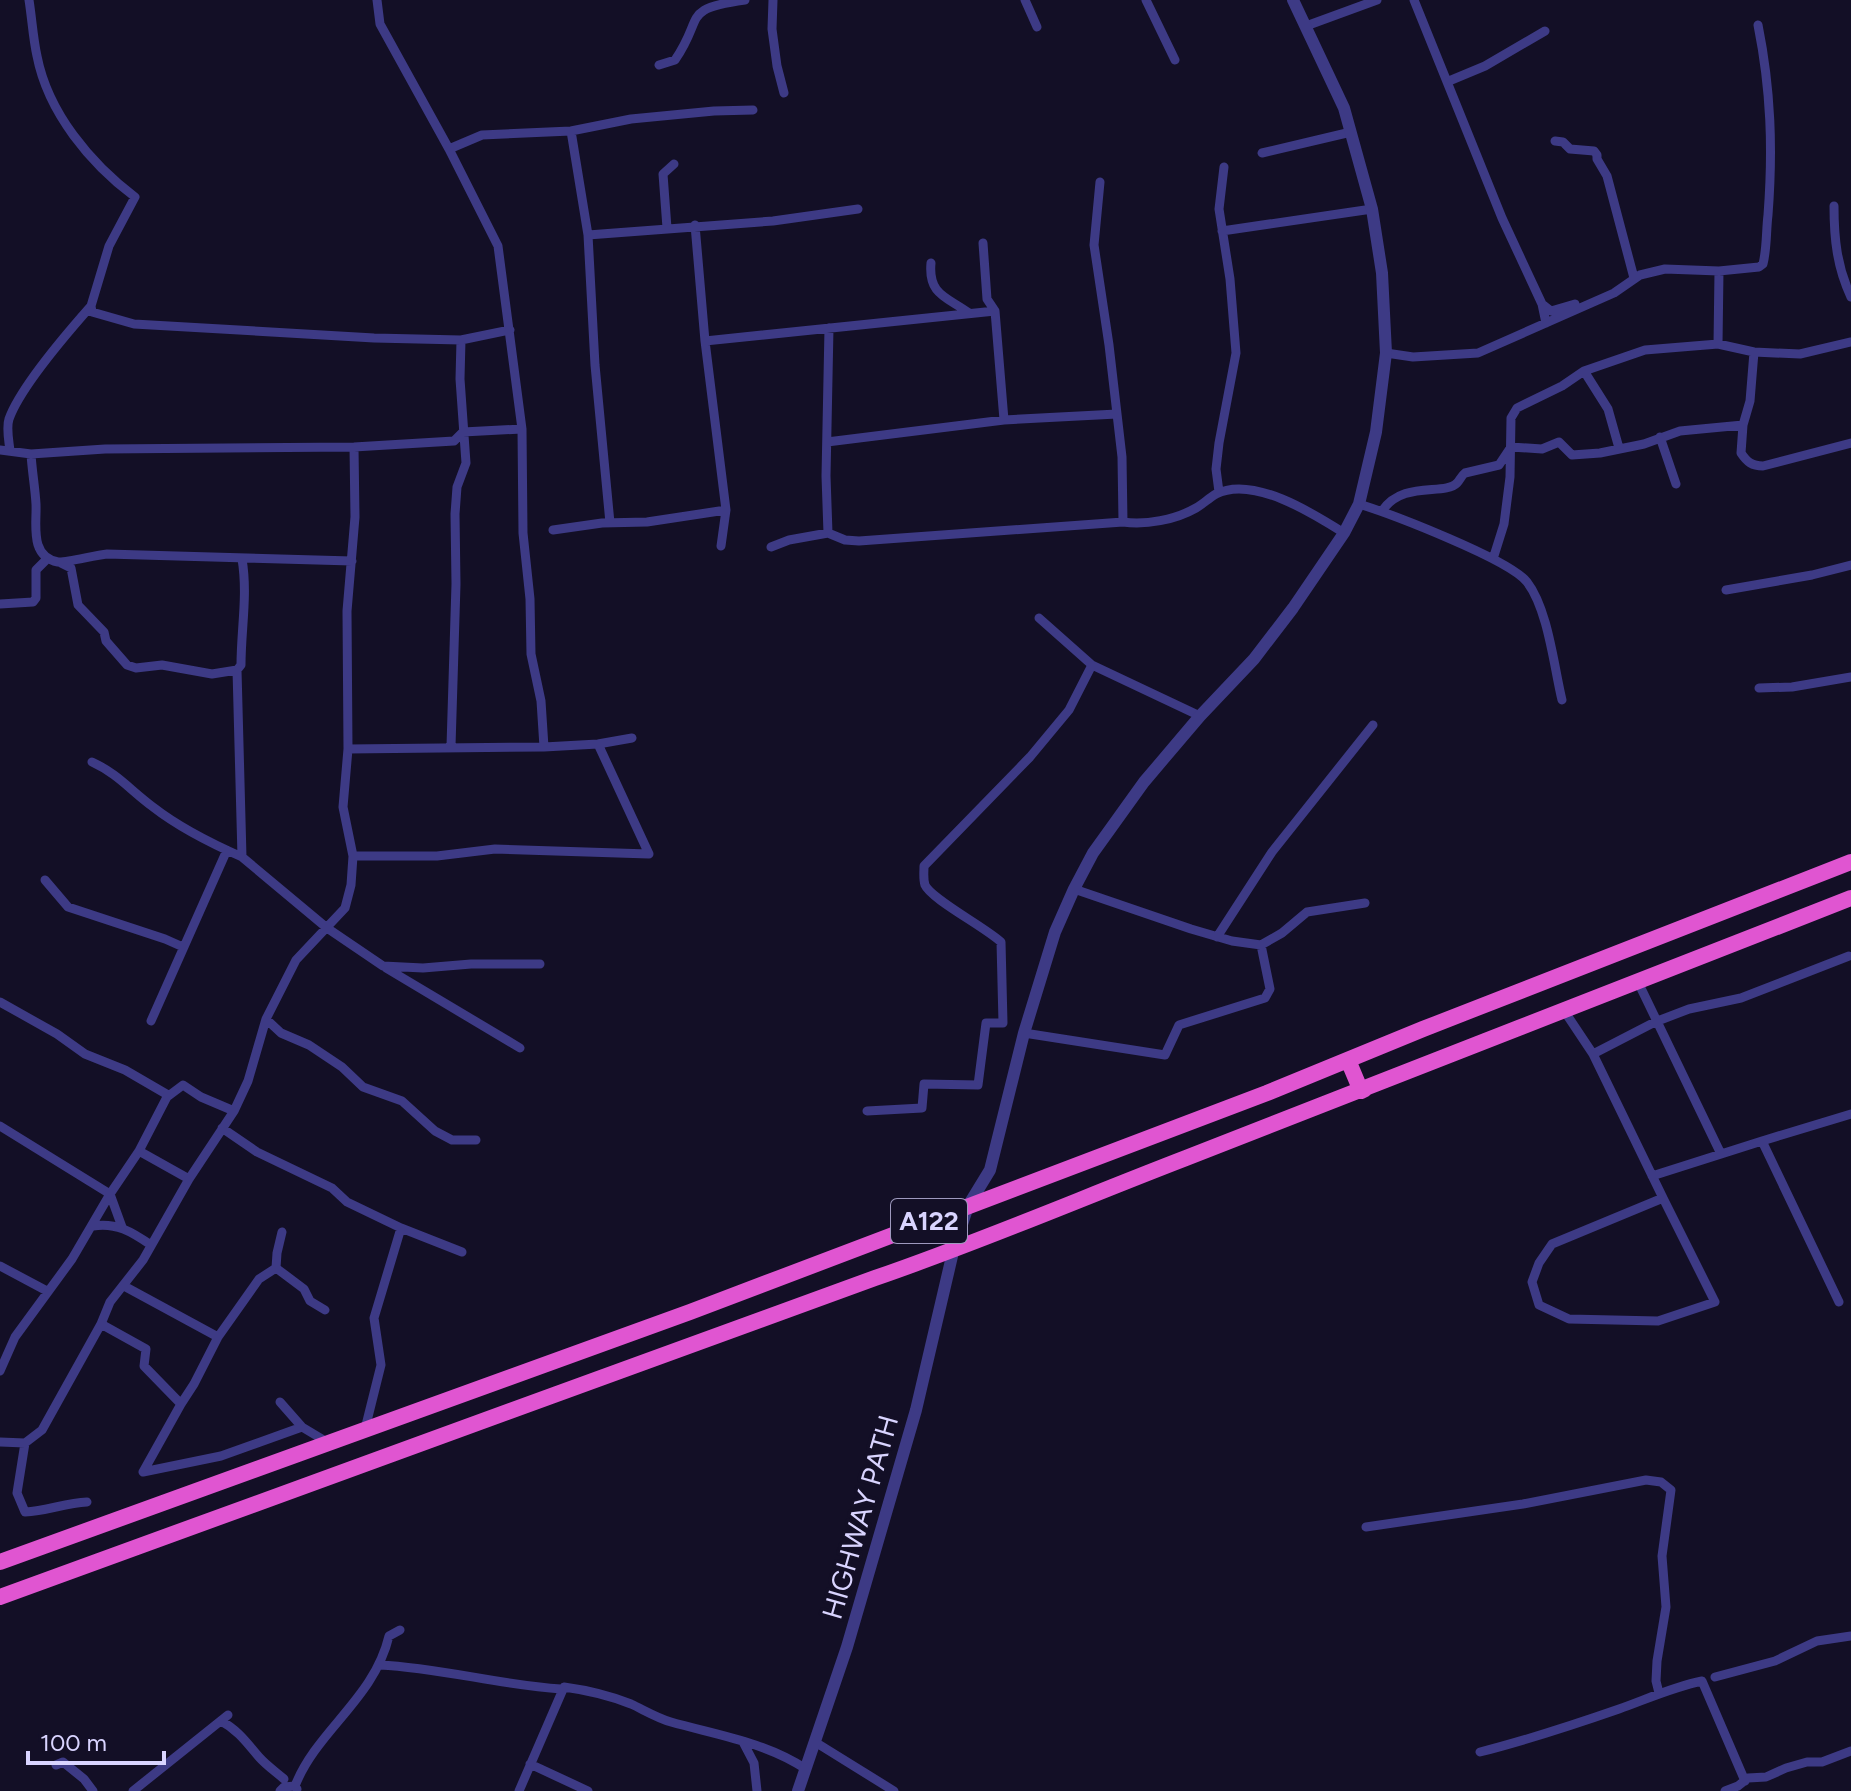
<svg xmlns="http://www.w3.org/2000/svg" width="1851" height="1791" font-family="Figtree,sans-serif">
<rect width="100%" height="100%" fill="#130f26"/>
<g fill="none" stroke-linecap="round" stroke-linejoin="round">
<path stroke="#3d3a85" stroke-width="9" d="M 29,0 C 32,19 33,38 37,56 C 48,113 91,164 135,197 L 109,246 L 91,306 L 92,312 L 134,324 L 374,338 L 461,340 L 510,330
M 377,0 L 380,24 L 449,149 L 498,246 L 522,429 L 523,533 L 530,599 L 531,654 L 541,701 L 544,747
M 773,0 L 772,29 L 777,66 L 784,93
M 1025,0 L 1037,27
M 1146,0 L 1175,60
M 1414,0 L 1502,218 L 1542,304 L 1546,323
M 1306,26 L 1377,0
M 659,65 L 675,60 C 705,17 680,9 745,0
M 1449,81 L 1485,66 L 1545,31
M 571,131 L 588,235 L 595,365 L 610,523
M 1555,141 L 1563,142 L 1570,149 L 1594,151 L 1597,155 L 1597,159 L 1607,176 L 1634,278
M 449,149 L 482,135 L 571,131 L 631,119 L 714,111 L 753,110
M 1262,153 L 1351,132
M 1100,182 L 1094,245 L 1109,345 L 1122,457 L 1123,522
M 1834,206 C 1834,239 1837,267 1851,297
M 667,228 L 663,174 L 674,164
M 1222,231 L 1372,209
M 588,235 L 773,221 L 858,209
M 983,243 L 987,299 L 995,311 L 1004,420
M 931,263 C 928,295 947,297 969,313
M 1542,304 L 1551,311 L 1575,304
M 705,341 L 995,311
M 1718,344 L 1719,271
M 1754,352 L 1750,401 L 1743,425 L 1741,453 C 1747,462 1752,466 1763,466 L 1851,443
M 1386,353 L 1413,357 L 1478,353 L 1614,293 L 1640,275 L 1665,269 L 1719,271 L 1759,267 L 1763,264 C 1767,248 1766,231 1768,215 C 1773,149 1771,90 1758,25
M 1584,371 L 1608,409 L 1619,448
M 1660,437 L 1676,484
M 827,442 L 1004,420 L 1117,414
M 0,450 L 31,454 L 105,449 L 354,447 L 454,441 L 463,432 L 522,429
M 10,451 C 9,441 6,428 9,419 C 20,388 68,332 91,306
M 31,454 C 32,471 35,487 36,504 C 37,524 29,556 58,562 C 66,563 95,555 107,554 L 352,561
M 1219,492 L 1216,469 L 1219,443 L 1236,353 L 1230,279 L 1219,209 L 1224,167
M 1359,504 C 1391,514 1509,559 1527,582 C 1548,609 1554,667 1562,700
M 1382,511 C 1403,480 1444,496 1457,483 C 1460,480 1461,476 1465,473 L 1499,465 L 1511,447 L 1542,449 L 1559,442 L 1572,455 L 1600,453 L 1644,444 L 1680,431 L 1743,425
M 553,530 L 602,523 L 647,522 L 726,510 L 705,341 L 695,225
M 828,533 L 826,476 L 829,328
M 721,546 L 726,510
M 771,547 L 789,540 L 828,533 L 845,540 L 859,541 L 1123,522 C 1146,525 1175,520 1196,508 C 1203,504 1209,498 1216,494 C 1253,475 1314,514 1344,533
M 1493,559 L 1504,524 L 1510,477 L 1511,418 L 1517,408 L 1562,386 L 1584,371 L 1645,350 L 1718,344 L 1754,352 L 1800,354 L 1851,342
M 61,563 L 71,568 L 78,605 L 104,632 L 106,641 L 127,665 L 136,668 L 162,665 L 212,674 L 237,670 L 242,857 L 327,928 L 383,966 L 423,968 L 471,964 L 540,964
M 1726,590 L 1812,575 L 1851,565
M 0,604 L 33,602 L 36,598 L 36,570 L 48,558
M 1039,618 L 1092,665 L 1200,716
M 237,670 L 241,665 C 241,629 248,595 242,559
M 1759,688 L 1792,687 L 1851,677
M 451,746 L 456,584 L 455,514 L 457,487 L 466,463 L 460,379 L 461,340
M 348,749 L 544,747 L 598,744 L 632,738
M 92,762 C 118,774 130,790 153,807 C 180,828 210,843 242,857
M 353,856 L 437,856 L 495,849 L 649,854 L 598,744
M 45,880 L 68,907 L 165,939 L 183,947
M 1074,889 L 1191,929 L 1232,941 L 1261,945 L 1282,933 L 1307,912 L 1365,903
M 1217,937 L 1272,852 L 1373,725
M 386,968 L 520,1048
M 1638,982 L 1721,1154
M 0,1002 L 57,1034 L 85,1054 L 125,1070 L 168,1095
M 1565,1012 L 1593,1054 L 1655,1022 L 1689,1009 L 1741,998 L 1849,956
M 266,1019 L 281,1033 L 309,1045 L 342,1067 L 363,1087 L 402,1101 L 435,1131 L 452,1140 L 476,1140
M 151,1021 L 227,850
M 1024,1033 L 1165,1055 L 1179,1025 L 1265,998 L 1270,989 L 1261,945
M 1593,1054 L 1663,1198 L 1552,1244 L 1539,1263 L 1532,1282 L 1539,1305 L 1569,1319 L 1658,1321 L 1715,1302 L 1663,1198
M 867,1111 L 922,1108 L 924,1084 L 978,1085 L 986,1023 L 1003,1023 L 1001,942 C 985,927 931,899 925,885 C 923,879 924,872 924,866 L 1030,757 L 1069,710 L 1092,665
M 0,1126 L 110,1194 L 122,1227
M 222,1128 L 257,1152 L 332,1188 L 347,1202 L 401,1228 L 374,1318 L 381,1365 L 365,1429
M 1762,1141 L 1851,1114
M 139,1151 L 189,1179
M 1652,1176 L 1762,1141 L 1839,1302
M 93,1226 C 116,1222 132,1232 151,1245
M 401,1228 L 462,1252
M 0,1266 L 47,1291
M 276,1268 L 304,1289 L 310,1301 L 325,1310
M 101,1324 L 146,1349 L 144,1366 L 181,1404 L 194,1384 L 218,1337 L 124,1286
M 218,1337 L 259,1279 L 276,1268 L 277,1253 L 282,1232
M 0,1371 L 15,1337 L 72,1259 L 110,1194 L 139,1151 L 168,1095 L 167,1097 L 183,1085 L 201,1097 L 234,1111
M 280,1402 L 302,1427
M 181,1404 L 143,1472 L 221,1456 L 302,1427 L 322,1439 L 323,1446
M 0,1442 L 25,1443 L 42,1430 L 101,1324 L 110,1302 L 143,1260 L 189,1179 L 234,1111 L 248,1081 L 266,1019 L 296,960 L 345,908 L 351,885 L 353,856 L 343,807 L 348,749 L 347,611 L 355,517 L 354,447
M 25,1443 L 17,1493 L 25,1512 C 47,1511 65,1503 87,1502
M 1366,1527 L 1523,1504 L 1646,1480 L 1661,1482 L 1671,1490 L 1662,1556 L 1666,1607 L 1657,1661 L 1656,1681 L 1659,1693
M 380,1665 C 441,1668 500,1685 561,1689
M 1715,1677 L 1775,1661 L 1817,1641 L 1851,1636
M 221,1721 C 238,1730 247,1743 259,1757 C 266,1765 276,1772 284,1779
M 743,1742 L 754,1763 L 757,1791
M 815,1742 L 894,1791
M 1480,1752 C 1527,1740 1573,1725 1619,1709 C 1647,1699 1673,1687 1702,1681 L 1745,1781
M 530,1764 L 588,1791
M 56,1765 L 63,1762 L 84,1779 L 93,1791
M 295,1786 C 317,1730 374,1699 389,1636 L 400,1630
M 133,1791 L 228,1715
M 280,1791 L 284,1787 L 295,1786 L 297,1789
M 519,1791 L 564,1687 C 586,1690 611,1696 631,1704 C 644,1710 657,1718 671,1722 C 717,1735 765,1742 806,1769
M 1725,1791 L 1738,1786 L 1748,1778 L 1766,1777 L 1786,1768 L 1807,1762 L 1822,1762 L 1851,1751"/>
<path stroke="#3d3a85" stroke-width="12" d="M 798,1791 L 847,1647 L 916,1410 L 953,1252 L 968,1206 L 990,1170 L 1024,1033 L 1055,932 L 1074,889 L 1093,853 L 1144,782 L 1200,716 L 1254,659 L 1293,608 L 1344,533 L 1359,504 L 1376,432 L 1386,353 L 1382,273 L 1372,209 L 1344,108 L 1293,0"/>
<path stroke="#e055d1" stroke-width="16" d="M 1348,1060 L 1361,1091 L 1365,1089
M 0,1562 L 690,1312 L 1267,1093 L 1423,1029 L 1851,862
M 0,1597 L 875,1278 C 980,1242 1082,1198 1186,1158 C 1408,1072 1629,984 1851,898"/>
</g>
<g text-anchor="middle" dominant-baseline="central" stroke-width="7" stroke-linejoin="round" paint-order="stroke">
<rect fill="#130f26" stroke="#9e99be" stroke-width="2" x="891" y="1199" width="76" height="44" rx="6"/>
<g font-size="26" font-weight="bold" fill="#d9d4ff">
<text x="929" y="1221">A122</text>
</g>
<g font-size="28" fill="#d9d4ff" stroke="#130f26">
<text transform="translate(860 1517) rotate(-74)">HIGHWAY PATH</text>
</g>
</g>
<path d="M28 1751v12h136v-12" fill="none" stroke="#d9d4ff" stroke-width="4"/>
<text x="40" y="1751" font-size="24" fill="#d9d4ff" stroke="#130f26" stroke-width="6" paint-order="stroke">100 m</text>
</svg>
